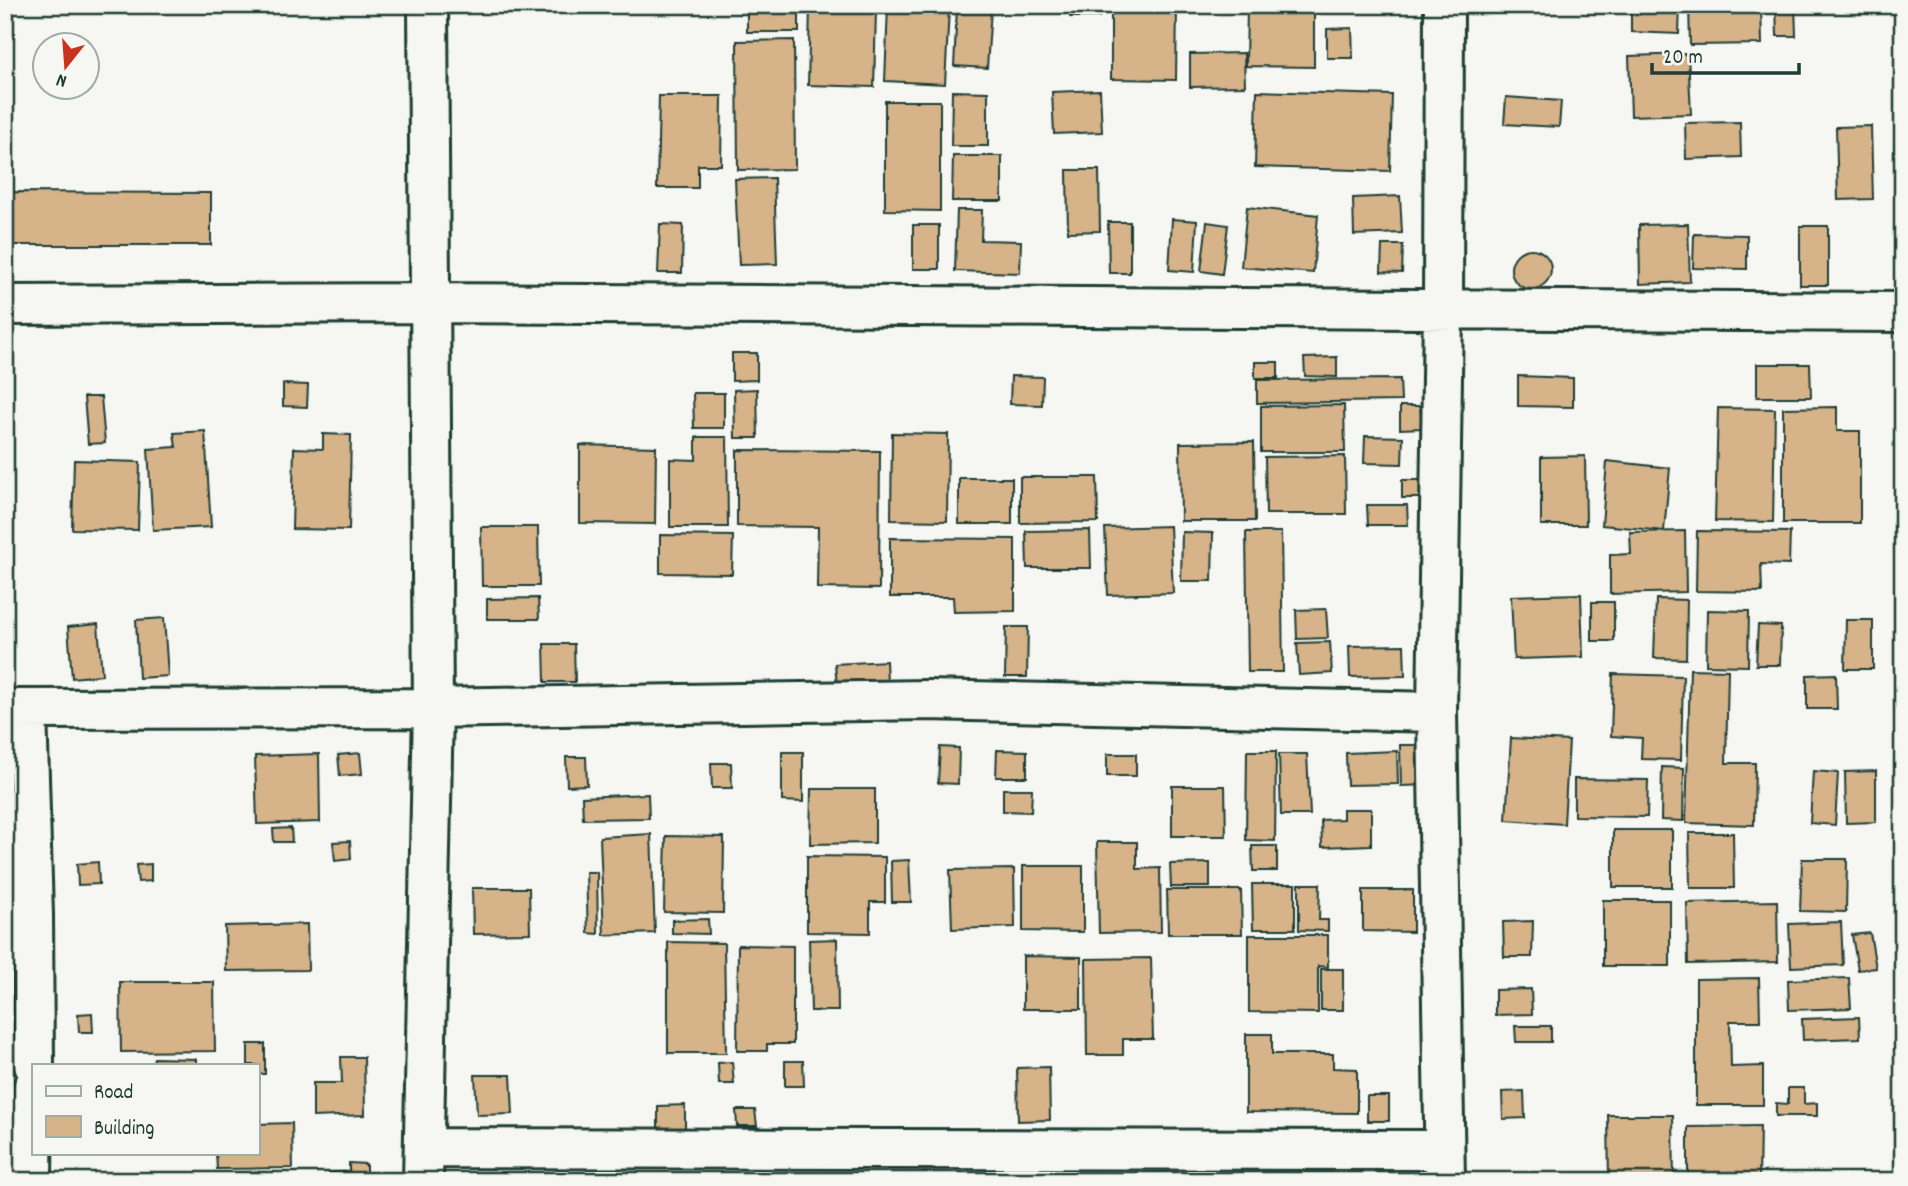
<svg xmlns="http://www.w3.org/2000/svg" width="1908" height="1186" font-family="Dekko,sans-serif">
<rect width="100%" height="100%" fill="#f6f6f2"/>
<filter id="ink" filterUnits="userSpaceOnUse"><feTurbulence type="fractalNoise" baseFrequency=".0143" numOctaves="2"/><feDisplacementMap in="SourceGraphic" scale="14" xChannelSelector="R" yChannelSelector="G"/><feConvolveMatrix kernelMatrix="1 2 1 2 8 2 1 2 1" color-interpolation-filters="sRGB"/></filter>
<g filter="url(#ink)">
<path fill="#d7b389" stroke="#1f3d34" stroke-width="2" d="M 1070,5 L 1099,5 L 1099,17 L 1070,17 Z
M 1111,5 L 1177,6 L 1176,80 L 1111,79 Z
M 1215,5 L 1245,5 L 1246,10 L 1216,10 Z
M 1247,5 L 1282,5 L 1281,9 L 1314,10 L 1314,67 L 1246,66 Z
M 1631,5 L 1680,5 L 1679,34 L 1631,32 Z
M 1689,5 L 1761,5 L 1762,44 L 1690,45 Z
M 1776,5 L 1795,5 L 1796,36 L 1777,36 Z
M 888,6 L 949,8 L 945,84 L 885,81 Z
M 747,8 L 799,9 L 799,32 L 747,32 Z
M 810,8 L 876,10 L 874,87 L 808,85 Z
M 957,8 L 991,9 L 987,68 L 954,66 Z
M 1352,28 L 1353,58 L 1327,58 L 1327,29 Z
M 794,40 L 795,169 L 738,170 L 737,41 Z
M 1244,53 L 1245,86 L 1190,87 L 1190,54 Z
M 1688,54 L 1691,114 L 1631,116 L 1629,56 Z
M 1100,90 L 1102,132 L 1054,134 L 1052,92 Z
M 952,91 L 988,92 L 988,146 L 951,146 Z
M 1257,91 L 1392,95 L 1390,171 L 1255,167 Z
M 659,96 L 722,96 L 721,165 L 698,165 L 698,188 L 657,188 Z
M 1506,97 L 1561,101 L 1559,127 L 1504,124 Z
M 885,101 L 940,101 L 940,211 L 885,210 Z
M 1740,122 L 1741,157 L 1686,159 L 1685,123 Z
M 1871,126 L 1873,199 L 1838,200 L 1836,127 Z
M 953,156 L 1002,156 L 1002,201 L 952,201 Z
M 1067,170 L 1099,170 L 1100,231 L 1068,232 Z
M 774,178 L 777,264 L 739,265 L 735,179 Z
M 5,192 L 211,193 L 211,245 L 5,245 Z
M 1400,196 L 1402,233 L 1354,235 L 1353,198 Z
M 1247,207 L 1318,215 L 1313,273 L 1241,267 Z
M 957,210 L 982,210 L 981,240 L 1021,241 L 1020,273 L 955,271 Z
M 1172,219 L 1197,221 L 1194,272 L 1169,270 Z
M 1108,222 L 1130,222 L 1130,273 L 1109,273 Z
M 1207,222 L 1228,225 L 1222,274 L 1201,271 Z
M 660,224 L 683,225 L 682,273 L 658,273 Z
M 1688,224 L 1690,282 L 1640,284 L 1639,225 Z
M 913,225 L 939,225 L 939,269 L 913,269 Z
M 1800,226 L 1828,226 L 1828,285 L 1800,285 Z
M 1694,234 L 1747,235 L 1747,269 L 1693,268 Z
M 1382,245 L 1403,245 L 1402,273 L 1381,272 Z
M1511 269a20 20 0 1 1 40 0a20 20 0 1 1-40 0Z
M 732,353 L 757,353 L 757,380 L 732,381 Z
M 1337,357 L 1337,377 L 1305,376 L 1304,358 Z
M 1255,362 L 1278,362 L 1278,378 L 1255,378 Z
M 1757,364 L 1810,364 L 1811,397 L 1757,397 Z
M 1011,376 L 1043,377 L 1042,405 L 1010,404 Z
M 1518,376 L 1573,378 L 1573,407 L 1518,406 Z
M 1400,379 L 1401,401 L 1257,403 L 1257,380 Z
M 283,384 L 308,385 L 307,407 L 283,406 Z
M 757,389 L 758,438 L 735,438 L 734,390 Z
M 693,393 L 724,393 L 724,428 L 694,428 Z
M 84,397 L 101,397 L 105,443 L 88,444 Z
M 1344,405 L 1345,452 L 1261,452 L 1261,406 Z
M 1400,406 L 1420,406 L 1422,428 L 1400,429 Z
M 1837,407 L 1837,431 L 1860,431 L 1860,523 L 1783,523 L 1783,408 Z
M 1718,408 L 1775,409 L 1773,522 L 1715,521 Z
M 205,431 L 211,527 L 153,530 L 148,449 L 176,447 L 174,433 Z
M 892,433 L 948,434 L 947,521 L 891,520 Z
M 323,434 L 351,435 L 349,530 L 292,529 L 294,448 L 323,449 Z
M 1365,436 L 1403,437 L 1402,464 L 1364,463 Z
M 696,437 L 727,437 L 728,527 L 670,527 L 670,459 L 696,460 Z
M 1254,442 L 1255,521 L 1181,521 L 1180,443 Z
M 580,445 L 656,447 L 655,524 L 580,523 Z
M 737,450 L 880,451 L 879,589 L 817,588 L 818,527 L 737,526 Z
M 1345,456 L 1346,514 L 1266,514 L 1265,457 Z
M 1585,456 L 1586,525 L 1541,525 L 1541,457 Z
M 74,460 L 140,462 L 138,530 L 72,529 Z
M 1607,461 L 1670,468 L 1664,531 L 1602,525 Z
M 1020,477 L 1097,477 L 1098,522 L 1020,523 Z
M 959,478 L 1012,478 L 1012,524 L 959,524 Z
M 1402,480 L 1421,480 L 1421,498 L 1402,498 Z
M 1367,505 L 1407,505 L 1408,525 L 1368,525 Z
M 1170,526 L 1173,593 L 1108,595 L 1105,528 Z
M 481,527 L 538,527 L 539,586 L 482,586 Z
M 1090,530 L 1091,568 L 1027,568 L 1026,531 Z
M 1685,531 L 1686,592 L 1610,594 L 1610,555 L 1631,554 L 1630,532 Z
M 1697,531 L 1790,532 L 1789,565 L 1761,564 L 1762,592 L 1696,591 Z
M 1182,532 L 1213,533 L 1212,581 L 1181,581 Z
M 1246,532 L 1281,532 L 1283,672 L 1248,672 Z
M 660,535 L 733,536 L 732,574 L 660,573 Z
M 890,538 L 1015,539 L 1015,611 L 954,612 L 953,597 L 890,597 Z
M 1581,594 L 1583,657 L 1514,659 L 1511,596 Z
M 538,598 L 539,619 L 487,619 L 487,599 Z
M 1656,599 L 1687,600 L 1686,659 L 1654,658 Z
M 1592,602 L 1614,602 L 1614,641 L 1592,641 Z
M 1326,609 L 1328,638 L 1297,639 L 1296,610 Z
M 1707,610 L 1749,611 L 1748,666 L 1706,665 Z
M 164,618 L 168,676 L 139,678 L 136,620 Z
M 1846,620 L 1873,620 L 1873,669 L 1845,669 Z
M 98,624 L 102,675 L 72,678 L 68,627 Z
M 1758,625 L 1781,626 L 1780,665 L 1756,665 Z
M 1006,627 L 1028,627 L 1027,677 L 1005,677 Z
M 1330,642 L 1332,673 L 1299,675 L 1297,643 Z
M 544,644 L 574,644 L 575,682 L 545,682 Z
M 1404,645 L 1405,676 L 1350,677 L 1349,646 Z
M 886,661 L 887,682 L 837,685 L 835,664 Z
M 1690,669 L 1728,670 L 1726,763 L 1755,763 L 1754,825 L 1686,823 Z
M 1613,674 L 1683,676 L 1681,760 L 1641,759 L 1642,738 L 1611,736 Z
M 1836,674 L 1837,709 L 1807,709 L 1807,675 Z
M 1511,738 L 1569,741 L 1564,824 L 1506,820 Z
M 1400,745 L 1429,745 L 1430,785 L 1401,786 Z
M 940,747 L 959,748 L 958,784 L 938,783 Z
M 997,750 L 1027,751 L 1027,777 L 996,777 Z
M 1247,751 L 1276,751 L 1275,841 L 1246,840 Z
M 1397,751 L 1398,784 L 1347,785 L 1346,753 Z
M 782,752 L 803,752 L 803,802 L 782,801 Z
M 360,753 L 362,774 L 340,776 L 338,755 Z
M 319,754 L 320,822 L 257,824 L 255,756 Z
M 1107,754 L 1136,754 L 1136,776 L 1107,776 Z
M 1279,754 L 1307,754 L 1310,815 L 1281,815 Z
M 566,757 L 586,757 L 587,785 L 567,786 Z
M 711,763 L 731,763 L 732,788 L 712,788 Z
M 1662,767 L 1684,768 L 1683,821 L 1661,820 Z
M 1813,771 L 1838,773 L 1835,825 L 1810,823 Z
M 1876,771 L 1876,822 L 1846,823 L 1845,772 Z
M 1574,779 L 1648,780 L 1647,817 L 1574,816 Z
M 1172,786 L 1225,786 L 1226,836 L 1172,836 Z
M 811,789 L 875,789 L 875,843 L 810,844 Z
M 1003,789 L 1032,789 L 1031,812 L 1003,811 Z
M 648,794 L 649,818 L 583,819 L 582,797 Z
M 1343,809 L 1371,809 L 1371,845 L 1322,847 L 1321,820 L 1343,819 Z
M 291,828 L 292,842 L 274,842 L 273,829 Z
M 1613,830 L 1672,830 L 1672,887 L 1613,887 Z
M 1689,833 L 1733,833 L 1734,888 L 1690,888 Z
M 651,834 L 655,933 L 604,935 L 600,837 Z
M 666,836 L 724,837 L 723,913 L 664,912 Z
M 350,841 L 351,859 L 335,861 L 333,842 Z
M 1097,842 L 1137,842 L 1137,869 L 1160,868 L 1161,932 L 1099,933 Z
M 1252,846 L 1277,846 L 1277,871 L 1253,871 Z
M 807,856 L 885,857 L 885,902 L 870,902 L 870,933 L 807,932 Z
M 1802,859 L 1847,859 L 1846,912 L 1800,911 Z
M 909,860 L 911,902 L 892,902 L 891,861 Z
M 98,862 L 99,884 L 78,885 L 77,864 Z
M 1210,863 L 1210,887 L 1171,887 L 1170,864 Z
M 151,864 L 151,881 L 138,882 L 136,865 Z
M 1023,866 L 1083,866 L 1083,932 L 1023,931 Z
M 1014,869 L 1015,927 L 952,929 L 950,870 Z
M 586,872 L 597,872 L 598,934 L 588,933 Z
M 1252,884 L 1295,884 L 1295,929 L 1253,929 Z
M 1299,884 L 1320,884 L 1319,920 L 1328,920 L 1328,931 L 1299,930 Z
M 472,888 L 529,888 L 530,933 L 473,934 Z
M 1167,890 L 1241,890 L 1242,934 L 1168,934 Z
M 1363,890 L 1413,890 L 1413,932 L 1363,931 Z
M 1603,900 L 1670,900 L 1670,966 L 1603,966 Z
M 1777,901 L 1778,962 L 1688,964 L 1687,903 Z
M 708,919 L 709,934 L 672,933 L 672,920 Z
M 1533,921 L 1532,957 L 1504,957 L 1503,922 Z
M 1841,922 L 1843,965 L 1791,967 L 1789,924 Z
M 307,924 L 308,970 L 226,971 L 225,926 Z
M 1870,933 L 1876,968 L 1858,970 L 1852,935 Z
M 1249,935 L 1328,935 L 1328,967 L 1318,966 L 1318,1013 L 1249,1012 Z
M 837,939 L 838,1011 L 811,1011 L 809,940 Z
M 668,942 L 724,943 L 726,1053 L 668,1053 Z
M 738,945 L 793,946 L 793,1044 L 767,1044 L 767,1051 L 737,1051 Z
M 1023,956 L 1081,957 L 1081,1009 L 1023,1009 Z
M 1151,958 L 1153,1039 L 1123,1039 L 1123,1055 L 1087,1055 L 1086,959 Z
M 1321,969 L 1343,969 L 1343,1010 L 1321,1010 Z
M 1759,978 L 1760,1021 L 1730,1021 L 1731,1067 L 1763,1066 L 1763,1105 L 1696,1105 L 1696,979 Z
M 1849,978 L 1851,1008 L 1789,1010 L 1788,980 Z
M 120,982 L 214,982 L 215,1051 L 121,1052 Z
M 1531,989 L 1532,1014 L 1495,1015 L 1495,990 Z
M 92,1013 L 93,1032 L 79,1032 L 78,1014 Z
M 1859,1017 L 1860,1038 L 1803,1040 L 1802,1019 Z
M 1515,1026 L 1551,1026 L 1551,1042 L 1516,1042 Z
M 1246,1034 L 1272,1034 L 1272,1054 L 1333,1054 L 1333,1068 L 1357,1069 L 1357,1113 L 1246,1112 Z
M 248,1044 L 265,1044 L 265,1074 L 257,1074 L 257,1065 L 248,1065 Z
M 341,1057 L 364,1057 L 365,1115 L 313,1117 L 313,1083 L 342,1083 Z
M 154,1058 L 196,1059 L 196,1065 L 153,1065 Z
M 785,1061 L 803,1061 L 804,1086 L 785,1086 Z
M 732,1062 L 734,1084 L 719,1084 L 718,1063 Z
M 1049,1067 L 1050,1120 L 1018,1121 L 1017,1068 Z
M 475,1075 L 511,1075 L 513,1114 L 477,1115 Z
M 1788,1088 L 1804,1088 L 1804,1104 L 1817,1103 L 1817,1116 L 1776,1116 L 1776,1103 L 1788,1104 Z
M 1524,1091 L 1525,1118 L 1503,1119 L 1502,1092 Z
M 1367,1096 L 1389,1096 L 1389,1121 L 1367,1121 Z
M 685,1105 L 685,1129 L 658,1130 L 658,1106 Z
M 736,1110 L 755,1110 L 757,1126 L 737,1126 Z
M 1608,1115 L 1673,1115 L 1674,1181 L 1609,1181 Z
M 292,1123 L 293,1168 L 217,1169 L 216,1153 L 257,1153 L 257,1124 Z
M 1760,1126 L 1759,1181 L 1688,1181 L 1688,1127 Z
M 349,1163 L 366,1164 L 366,1181 L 349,1181 Z
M 344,1172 L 344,1181 L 329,1181 L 329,1173 Z"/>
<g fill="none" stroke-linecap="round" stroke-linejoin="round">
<g stroke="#1f3d34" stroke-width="44">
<path id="minor" d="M 1444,5 L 1443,311 L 1437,712 L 1445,1181
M 5,305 L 429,303 L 1903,312
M 5,709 L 433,708 L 927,700 L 1437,712
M 27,709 L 33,915 L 34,1065
M 424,1148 L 1443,1150
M 32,1181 L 33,1088
M 423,1181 L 433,708 L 428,5"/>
</g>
<use href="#minor" stroke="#f6f6f2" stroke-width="38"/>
</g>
</g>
<rect width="1908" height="1186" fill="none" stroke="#f6f6f2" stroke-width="28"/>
<rect x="14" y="14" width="1880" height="1158" fill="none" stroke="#1f3d34" stroke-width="2.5" filter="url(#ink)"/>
<rect x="32" y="1064" width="228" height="91" fill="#f6f6f2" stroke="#a0aca6" stroke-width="2"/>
<rect x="46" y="1086" width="35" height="10" fill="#f6f6f2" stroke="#a0aca6" stroke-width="2"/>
<text x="94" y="1098" font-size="21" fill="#1f3d34">Road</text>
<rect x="46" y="1116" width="35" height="21" fill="#d7b389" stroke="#a0aca6" stroke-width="2"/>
<text x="94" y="1134" font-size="21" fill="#1f3d34">Building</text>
<g transform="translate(66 66) rotate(197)"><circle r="33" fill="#f6f6f2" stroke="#a0aca6" stroke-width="2"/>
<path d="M0-5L12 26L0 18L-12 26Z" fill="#c8321e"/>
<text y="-10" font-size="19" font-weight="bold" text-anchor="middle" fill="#1f3d34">N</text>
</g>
<path d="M1652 63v10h147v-10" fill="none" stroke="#1f3d34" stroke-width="3.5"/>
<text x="1663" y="63" font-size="21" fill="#1f3d34" stroke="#f6f6f2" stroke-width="5" paint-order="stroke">20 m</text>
</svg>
